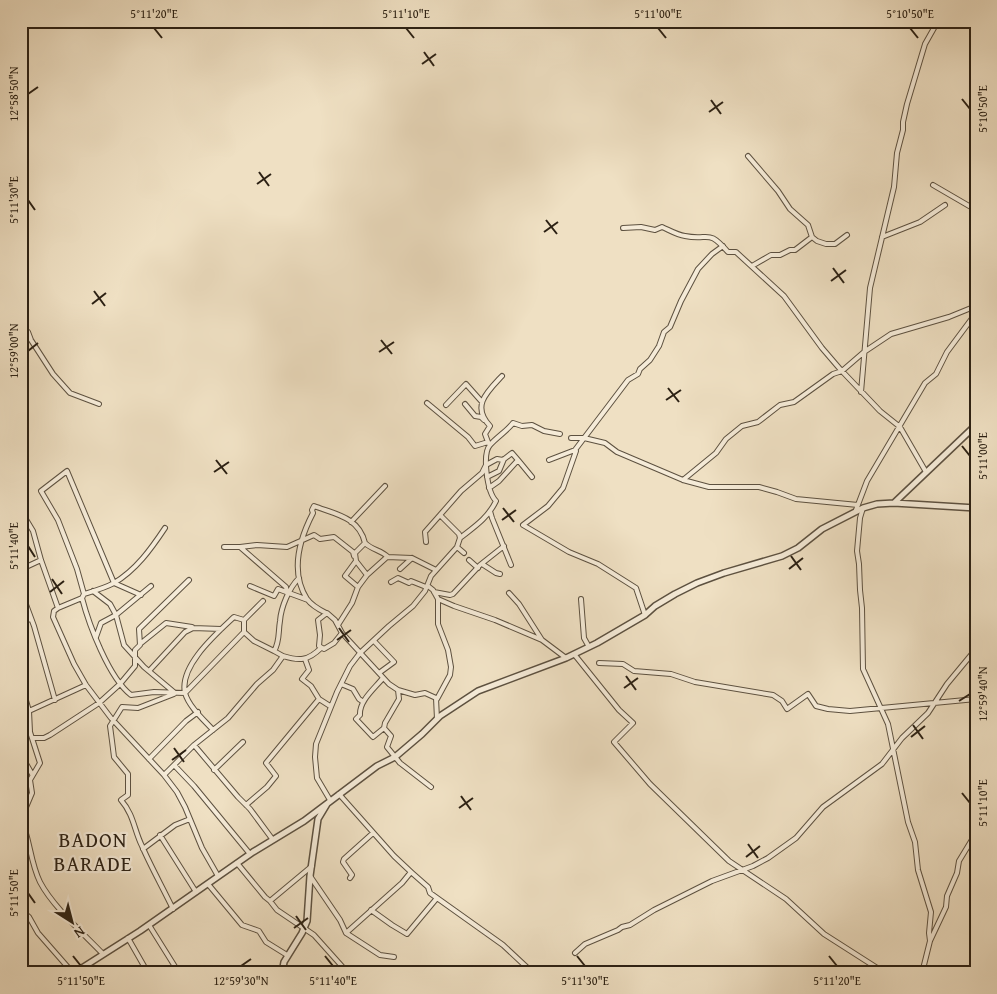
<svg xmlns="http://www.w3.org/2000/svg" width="997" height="994" font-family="'Gentium Book Plus',serif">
<rect width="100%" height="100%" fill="#efe0c3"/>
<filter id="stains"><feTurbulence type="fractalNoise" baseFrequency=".004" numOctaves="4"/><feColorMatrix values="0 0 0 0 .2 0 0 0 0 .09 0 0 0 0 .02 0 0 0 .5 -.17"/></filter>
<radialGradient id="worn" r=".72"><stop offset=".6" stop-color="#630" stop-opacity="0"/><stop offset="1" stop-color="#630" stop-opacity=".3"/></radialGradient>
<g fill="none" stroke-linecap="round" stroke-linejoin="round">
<g stroke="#5d5140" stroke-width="6">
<path id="minor" d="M 973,21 L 976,29
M 748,156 L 778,191 L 790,209 L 808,225 L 812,237 L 817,241 L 826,244 L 835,244 L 847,235
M 933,185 L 976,210
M 623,228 L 641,227 L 655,230 L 662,227 C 669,230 677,235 685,236 C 710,241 707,228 728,252 L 736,252 L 784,296 L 822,348 L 840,369 L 880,411 L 900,427 L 926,472
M 882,237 L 920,222 L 945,205
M 752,266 L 771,255 L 780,255 L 790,250 L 795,250 L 812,237
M 21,325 L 28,332 L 31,340 L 53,374 L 70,393 L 99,404
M 861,392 L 870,288 L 894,187 L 897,153 L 903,130 L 903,122 L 907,104 L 925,44 L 938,21
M 427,403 L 468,437 L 475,446 L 488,442 L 490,445
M 465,404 L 475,416 L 481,417 L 484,420
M 446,405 L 466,384 L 482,402
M 571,438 L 584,438 L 605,443 L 617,452 L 683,480 L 709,487 L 759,487 L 777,492 L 796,499 L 858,505
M 488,442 L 485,434 L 490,426 C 471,406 487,392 502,376
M 575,450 L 628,380 L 638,374 L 640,369 L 650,360 L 659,346 L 664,332 L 670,327 L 681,301 L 698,269 L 712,254 L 723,246
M 518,460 L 532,477
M 549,460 L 575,450 L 576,451 L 563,488 L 548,506 L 523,525 L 569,552 L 598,564 L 636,588 L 645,615
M 487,477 L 499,471 L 504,459
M 683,480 L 716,453 L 726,439 L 742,426 L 758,422 L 780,405 L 794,402 L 833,374 L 842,371 L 864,352 L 891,334 L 949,317 L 976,306
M 863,508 L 860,518 L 857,551 L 859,564 L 860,590 L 862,608 L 863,669 L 888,724 L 908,822 L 915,842 L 918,870 L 931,912 L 929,933 L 930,941
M 856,510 L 867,481 L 925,383 L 936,374 L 947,352 L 976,313
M 490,511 L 492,518 L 511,565
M 24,516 L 33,531 L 41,560 L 58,608 L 54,611 L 53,617 L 74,664 L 86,685 L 111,718 L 164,775 L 177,792 L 185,807 L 202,848 L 218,876
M 351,522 L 385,486
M 460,538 C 474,527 488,518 496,501 C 487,492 482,454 490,445 C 497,437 507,431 513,423 L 522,426 L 532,425 L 544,431 L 560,434
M 426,542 L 425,532 L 440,515
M 365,543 C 372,550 381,550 388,557
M 224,547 L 240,547 L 286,587 L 287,593
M 240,547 L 257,545 L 287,547 L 314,535 L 320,539 L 334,537 L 353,552 L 354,556
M 457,547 L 464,553
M 469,560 L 478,568
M 356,561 L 367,575
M 482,564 L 496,573 L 500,574
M 400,569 L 412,558
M 21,571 L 26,567 L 41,560
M 391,582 L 398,578 L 409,583 L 411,581 L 426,587 L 428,586 L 433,590 L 438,599 L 438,624 L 448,650 L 451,667 L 450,675 L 437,699
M 250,586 L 274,596 L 278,589 L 308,600
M 21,591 L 34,626 L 55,700
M 93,591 L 110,604 L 116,615 L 124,645 L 144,667 L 175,693
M 434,592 L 450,595 L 453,594 L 480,565 L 504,546
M 509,593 L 519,604 L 542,640 L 566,658
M 84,594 L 77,569 L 58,520 L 41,491 L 67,471 L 114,583 L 141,595
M 82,598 C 89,625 109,678 131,695 L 154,692 L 185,693 L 244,632 L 244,620 L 263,601
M 438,599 L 454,606 L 495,620 L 542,640
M 581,599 L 584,638 L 589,647
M 58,608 L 82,598 L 84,594 C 94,591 105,588 114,583 C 136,570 151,549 165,528
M 326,613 C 320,610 312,606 307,599 C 290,572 299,540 313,513 L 312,510 L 314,506 C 335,514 359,517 365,543 L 355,553 L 356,561 L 345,576 L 358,587
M 21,621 L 31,619
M 338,625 L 352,603 L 358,587 L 367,575 L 387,557 L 412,558 L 436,570
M 244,632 L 254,641 L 274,651
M 342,633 L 334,643 L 324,649 L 319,646 L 320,635 L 318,620 L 327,613 L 335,620 L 342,633 L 389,684 L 398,690 L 415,695 L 425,693 L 436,698 L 437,719
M 96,637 L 101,623 L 116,615 L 151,586
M 374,641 L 394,662 L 379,673
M 140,644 L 166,623 L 192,627
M 574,654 L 619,710 L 633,723 L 614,742 L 650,784 L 729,861 L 786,899 L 824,934 L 885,973
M 283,656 L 274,651 C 280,642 278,632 280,621 C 281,607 289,588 299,578
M 305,659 L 309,670 L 302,679 L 311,686 L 319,699 L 330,706
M 599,663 L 623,664 L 634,671 L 671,674 L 695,682 L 773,695 L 782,701 L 787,709 L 808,694 L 816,706 L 828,709 L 850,711 L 976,699
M 149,671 L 185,632 L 193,628 L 221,629
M 383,678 C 374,689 359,701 360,715 L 356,719 L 373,737 L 384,728
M 21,683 L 29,711 L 30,732 L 40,763 L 30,780 L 32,793 L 21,819 C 30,838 30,862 40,882 C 53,907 84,934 103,954
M 341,684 L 353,689 L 359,699 L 362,701
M 398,690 L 399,699 L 385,723 L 384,728 L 391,736 L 387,747 L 400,763 L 431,787
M 29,711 L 86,685
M 213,730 C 204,720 189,707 185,693 C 179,666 216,634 234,617 L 244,620
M 32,738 L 44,738 L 50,735 L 99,703 L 120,684 L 135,666 L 135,650 L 140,645 L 139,629 L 189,580
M 194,745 L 238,797 L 250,809 L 273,840
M 21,755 L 32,774
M 149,759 L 186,721 L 198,712
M 174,765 L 194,786 L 250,854
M 214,770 L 243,742
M 164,775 L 194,745 L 228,718 L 257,684 L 273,670 L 283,656 C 299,661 308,661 321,648
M 21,786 L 30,780
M 339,794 L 394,856 L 411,872 L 402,883 L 346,933
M 21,798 L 25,808
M 330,800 L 317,778 L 315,757 L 316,744 L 337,692 L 350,666 L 360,653 L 389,626 L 413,606 L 425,591 L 431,576 L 457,547 L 460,538 L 459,534 L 440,515 L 461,491 L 482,473 L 486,465 L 497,459 L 503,460 L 512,453 L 518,460 L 499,481 L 489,488
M 246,805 L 267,787 L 276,776 L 266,763 L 319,699
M 160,835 L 196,892
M 143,849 L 175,825 L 190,819
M 237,863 L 265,897 L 270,901 L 312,866
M 411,872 L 428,887 L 430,893 L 503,945 L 533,973
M 310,876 L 340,920 L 346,933 L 380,955 L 394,957
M 350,878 L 352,875 L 343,862 L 344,859 L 373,833
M 208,884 L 242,925 L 259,931 L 266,942 L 287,955
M 270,901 L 277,910 L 314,935 L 348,973
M 173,909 C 163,888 151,867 142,846 C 134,830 134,815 121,800 L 128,795 L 128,774 L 114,757 L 112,741 L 110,726 L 122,707 L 138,708 L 174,694
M 21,910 L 29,917 L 38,933 L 73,973
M 371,910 L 392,925 L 407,934 L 437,898
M 149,925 L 179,973
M 128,938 L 148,973
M 575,953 L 585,944 L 618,930 L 622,927 L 630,925 L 654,910 L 712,881 L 753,866 L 768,858 L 796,838 L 823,807 L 882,764 L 902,738 L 928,713 L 947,684 L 976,649
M 21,964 L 31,973
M 922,973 L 930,941 L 946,907 L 947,896 L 957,873 L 959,861 L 976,833"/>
</g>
<g stroke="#5d5140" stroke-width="8">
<path id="tertiary" d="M 894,503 L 976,425
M 74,973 L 140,931 L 253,852 L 304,821 L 377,766 L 395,757 L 422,734 L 440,716 L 478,691 L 566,658 L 597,643 L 645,615 L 655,606 L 675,594 L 697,583 L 724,573 L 782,556 L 798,548 L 822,529 L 863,508 L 877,504 L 894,503 L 976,508
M 282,973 L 284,962 L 302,933 L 307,921 L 310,876 L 318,819 L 327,804"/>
</g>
<use href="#minor" stroke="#f5ebd8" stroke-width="4"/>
<use href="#tertiary" stroke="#f5ebd8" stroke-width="5"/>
</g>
<path fill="none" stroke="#2c2114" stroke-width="2" d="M 154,28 L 162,38M 406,28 L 414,38M 658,28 L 666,38M 910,28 L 918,38M 424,52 L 434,66M 422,64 L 436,54M 28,94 L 38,87M 962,99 L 970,109M 711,100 L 721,114M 709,112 L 723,102M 259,172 L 269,186M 257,184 L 271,174M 28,200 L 35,210M 546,220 L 557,234M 544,232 L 558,222M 833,268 L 844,283M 831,281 L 846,270M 94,291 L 105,306M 92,304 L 106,293M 381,340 L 392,354M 28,351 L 38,343M 379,352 L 394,342M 668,388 L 679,402M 666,400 L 681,390M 962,446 L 970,456M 216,460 L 227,474M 214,472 L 229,462M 503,508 L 514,522M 502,520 L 516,510M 28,546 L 35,557M 791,556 L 801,570M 789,569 L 803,558M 52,579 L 62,594M 50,592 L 64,581M 339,628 L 349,642M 337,640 L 351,630M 626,676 L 636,690M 624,688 L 638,678M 959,701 L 970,694M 913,725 L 923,739M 911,737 L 925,726M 174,748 L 184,762M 172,760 L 186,750M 962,793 L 970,803M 461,796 L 471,810M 459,808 L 473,798M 748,844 L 758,858M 746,857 L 760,846M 28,893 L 35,903M 296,916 L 306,930M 294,928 L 308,918M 73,956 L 81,966M 325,956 L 333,966M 577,956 L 585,966M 829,956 L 837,966M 241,966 L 251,959"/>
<g text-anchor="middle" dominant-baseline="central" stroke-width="4.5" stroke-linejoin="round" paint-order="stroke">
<g font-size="21" letter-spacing="1" fill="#2c2114" stroke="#f5ebd8">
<text x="93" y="839">BADON<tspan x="93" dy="24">BARADE</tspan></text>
</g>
</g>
<rect width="997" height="994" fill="none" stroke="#efe0c3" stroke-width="55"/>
<g transform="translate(72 922) rotate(144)" stroke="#f5ebd8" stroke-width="4" paint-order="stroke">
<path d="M0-4L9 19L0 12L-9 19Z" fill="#2c2114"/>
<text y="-8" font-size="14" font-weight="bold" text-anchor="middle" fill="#2c2114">N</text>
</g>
<rect x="28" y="28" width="942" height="938" fill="none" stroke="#2c2114" stroke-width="2"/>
<g font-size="12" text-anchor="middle" fill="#2c2114">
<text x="154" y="18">5°11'20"E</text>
<text x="406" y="18">5°11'10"E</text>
<text x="658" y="18">5°11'00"E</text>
<text x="910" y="18">5°10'50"E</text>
<text transform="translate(14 94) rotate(-90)" y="4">12°58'50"N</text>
<text transform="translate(983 109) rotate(-90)" y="4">5°10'50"E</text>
<text transform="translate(14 200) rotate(-90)" y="4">5°11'30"E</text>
<text transform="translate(14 351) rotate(-90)" y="4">12°59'00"N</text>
<text transform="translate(983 456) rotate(-90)" y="4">5°11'00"E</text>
<text transform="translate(14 546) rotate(-90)" y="4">5°11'40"E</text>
<text transform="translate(983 694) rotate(-90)" y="4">12°59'40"N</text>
<text transform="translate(983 803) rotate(-90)" y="4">5°11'10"E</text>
<text transform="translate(14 893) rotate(-90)" y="4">5°11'50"E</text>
<text x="81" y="985">5°11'50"E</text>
<text x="241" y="985">12°59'30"N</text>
<text x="333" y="985">5°11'40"E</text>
<text x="585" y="985">5°11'30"E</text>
<text x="837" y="985">5°11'20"E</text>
</g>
<rect width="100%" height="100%" filter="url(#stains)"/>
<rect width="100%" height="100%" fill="url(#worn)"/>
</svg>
